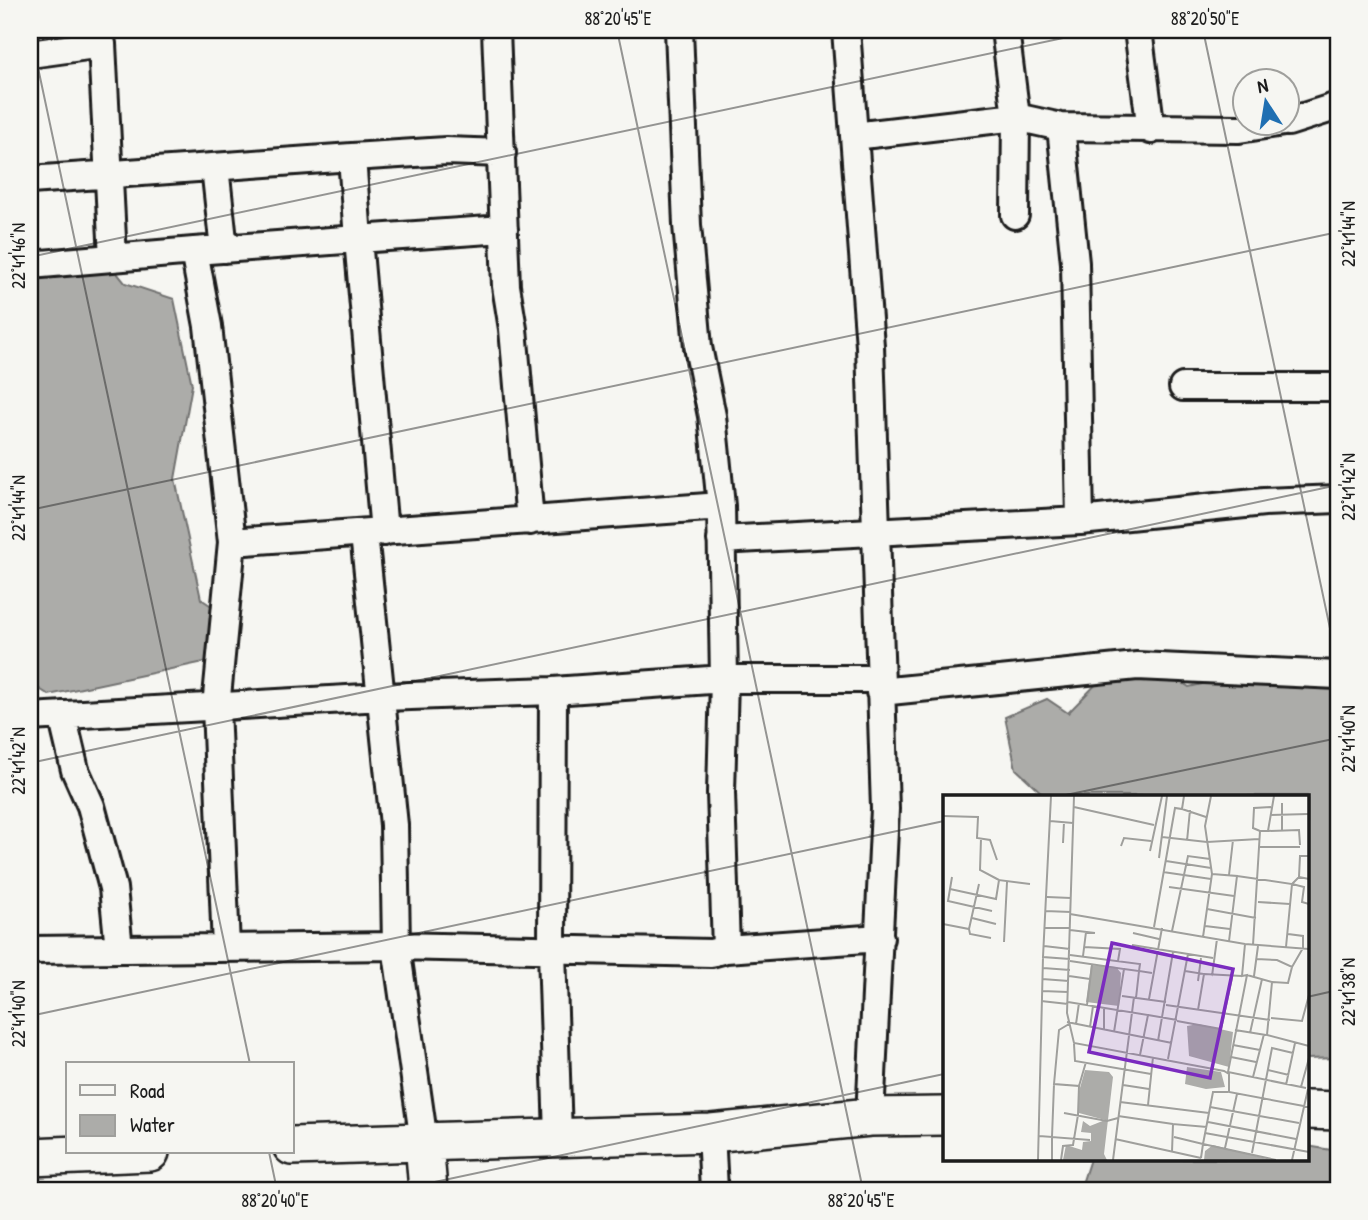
<svg xmlns="http://www.w3.org/2000/svg" width="1368" height="1220" font-family="'Patrick Hand',sans-serif">
<rect width="100%" height="100%" fill="#f6f6f2"/>
<filter id="ink" filterUnits="userSpaceOnUse"><feTurbulence type="fractalNoise" baseFrequency=".0143" numOctaves="2"/><feDisplacementMap in="SourceGraphic" scale="14" xChannelSelector="R" yChannelSelector="G"/><feConvolveMatrix kernelMatrix="1 2 1 2 8 2 1 2 1" color-interpolation-filters="sRGB"/></filter>
<g filter="url(#ink)">
<path fill="#acaca9" stroke="#727271" stroke-width="2" d="M 100,252 L 125,283 L 174,299 L 192,385 L 175,479 L 201,599 L 222,613 L 223,658 L 49,695 L 30,683 L 30,267 Z
M 1158,667 L 1189,687 L 1258,672 L 1279,686 L 1338,685 L 1338,1058 L 1307,1059 L 1307,796 L 1045,796 L 1016,769 L 1005,717 L 1047,699 L 1068,713 L 1112,668 Z
M 1307,1146 L 1338,1151 L 1338,1190 L 1080,1190 L 1090,1159 L 1307,1159 Z"/>
<g fill="none" stroke-linecap="round" stroke-linejoin="round">
<g stroke="#1c1c1c" stroke-width="32">
<path id="street" d="M 496,30 L 506,286 L 513,329 L 530,521
M 679,30 L 687,225 L 698,347 L 712,416 L 721,506 L 724,679 L 721,793 L 726,949
M 846,30 L 870,346 L 885,809 L 870,1117
M 1005,30 L 1016,117 L 1015,215
M 1138,30 L 1151,130
M 30,54 L 102,44 L 113,258
M 1288,122 L 1338,106
M 1061,127 L 1239,129 L 1284,122
M 854,136 L 1016,117 L 1061,127 L 1075,263 L 1080,521
M 352,157 L 446,151 L 502,153
M 215,167 L 224,249
M 30,180 L 352,157 L 358,239 L 504,229
M 194,251 L 358,239 L 384,532
M 30,265 L 194,251 L 208,326 L 232,542 L 216,707 L 226,948
M 1183,387 L 1338,387
M 364,534 L 394,825 L 396,946 L 424,1142
M 721,540 L 1080,521 L 1264,502 L 1338,499
M 232,542 L 721,506
M 553,691 L 724,679 L 880,679
M 880,692 L 1137,666 L 1338,675
M 62,715 L 75,770 L 91,806 L 113,888 L 119,949
M 30,717 L 382,697 L 553,691 L 552,951 L 558,1136
M 30,950 L 396,946 L 711,953 L 726,949 L 880,938
M 711,1133 L 714,1190"/>
</g>
<g stroke="#1c1c1c" stroke-width="42">
<path id="secondary" d="M 1307,1110 L 1338,1111
M 424,1142 L 428,1190
M 292,1146 L 711,1133 L 870,1117 L 944,1116
M 30,1157 L 150,1152"/>
</g>
<use href="#street" stroke="#f6f6f2" stroke-width="26"/>
<use href="#secondary" stroke="#f6f6f2" stroke-width="37"/>
</g>
</g>
<path fill="none" stroke="#1c1c1c" stroke-width="2" stroke-opacity="0.45" d="M 30,30 L 250,1064M 617,30 L 863,1190M 1203,30 L 1338,666M 30,257 L 1101,30M 30,510 L 1338,232M 30,763 L 1338,485M 1061,796 L 1338,738M 1307,997 L 1338,990M 30,1016 L 944,821M 269,1152 L 277,1190M 397,1190 L 944,1074"/>
<g transform="translate(943 795)">
<rect width="366" height="366" fill="#f6f6f2"/>
<path d="M 148,170 L 173,172 L 178,178 L 176,211 L 143,207 ZM 255,229 L 290,237 L 286,272 L 246,261 L 244,231 ZM 244,272 L 278,277 L 282,292 L 263,294 L 242,289 ZM 142,275 L 166,277 L 170,282 L 161,359 L 164,365 L 120,365 L 123,350 L 139,355 L 140,347 L 148,346 L 148,338 L 138,337 L 140,326 L 147,331 L 162,325 L 136,318 L 135,300 ZM 270,350 L 328,365 L 261,365 L 262,356 Z" fill="#acaca9"/>
<path fill="none" stroke="#9f9f9c" stroke-width="2" d="M 108,1 L 100,162 L 127,164M 131,1 L 124,218 L 131,248 L 281,276 L 286,279 L 286,297 L 366,312M 131,12 L 211,30M 239,14 L 263,22M 327,20 L 366,19M 0,21 L 35,22 L 34,43 L 47,45 L 54,65M 107,26 L 130,28M 339,35 L 339,8M 317,36 L 310,33 L 311,13 L 328,12M 325,36 L 356,35 L 357,50M 219,42 L 264,47 L 316,44M 38,43 L 37,75 L 56,85M 244,46 L 247,15M 120,48 L 121,27M 178,51 L 181,43 L 208,46M 316,52 L 357,52M 207,56 L 219,1M 366,61 L 357,61 L 356,82 L 366,84M 216,63 L 224,1M 223,66 L 268,73M 220,77 L 268,84M 269,79 L 294,81 L 286,146M 286,80 L 290,45M 294,81 L 349,89 L 343,152M 9,82 L 5,106 L 49,116M 356,82 L 349,89 L 361,92 L 359,107 L 366,109M 226,92 L 291,101M 7,94 L 53,104 L 56,85 L 87,89M 104,102 L 128,103M 315,107 L 347,109M 264,114 L 313,123M 102,116 L 128,117M 127,119 L 302,149 L 366,154M 29,123 L 53,129M 0,129 L 26,134 L 36,89M 262,131 L 287,134M 211,132 L 232,13 L 239,14 L 241,1M 102,133 L 127,133M 26,134 L 27,139 L 48,143M 127,135 L 152,138M 229,136 L 245,61 L 267,64M 190,138 L 216,144M 260,142 L 269,79 L 262,31 L 268,1M 61,147 L 64,87M 302,149 L 299,181 L 304,180 L 285,277 L 363,293M 189,150 L 270,163M 310,150 L 317,36 L 325,36 L 331,1M 101,151 L 127,154M 141,152 L 177,154 L 175,166M 127,160 L 197,169 L 196,176 L 209,178M 140,161 L 143,137M 313,164 L 334,165 L 349,172 L 360,153 L 360,141 L 345,139M 127,166 L 181,174 L 171,237M 100,173 L 127,175M 181,174 L 196,176 L 193,203M 242,176 L 261,179 L 255,215M 261,179 L 299,181M 304,180 L 329,187 L 324,240 L 366,251M 126,181 L 147,184M 269,181 L 274,144M 311,181 L 315,151M 99,184 L 126,186M 255,186 L 258,163M 329,187 L 345,188 L 349,172M 99,196 L 125,197M 179,201 L 223,207M 206,204 L 219,133M 98,206 L 125,209M 125,207 L 205,220 L 197,260M 144,210 L 149,170M 223,210 L 327,225M 161,213 L 161,235M 205,220 L 234,225M 328,223 L 359,226 L 366,200M 234,226 L 278,234 L 289,183M 124,227 L 229,248M 133,229 L 136,208M 147,232 L 150,211M 292,235 L 323,240M 307,238 L 319,184M 215,246 L 230,157M 131,249 L 132,266 L 208,279M 290,250 L 317,255M 288,262 L 313,267M 225,264 L 245,159M 325,275 L 346,280M 310,282 L 321,239M 180,290 L 206,294M 343,290 L 352,248M 136,291 L 143,267M 358,292 L 366,263M 285,297 L 270,297 L 260,349 L 333,365M 177,307 L 266,318M 205,310 L 210,262M 267,312 L 356,328M 121,318 L 164,326 L 175,323M 175,321 L 230,329M 265,327 L 353,344M 262,338 L 366,357M 96,341 L 109,342 L 111,289M 231,342 L 260,349 L 258,363M 172,344 L 258,363M 282,353 L 294,299M 229,357 L 230,329 L 264,332M 309,358 L 329,253 L 350,258M 95,365 L 100,162M 109,365 L 109,342 L 147,345M 118,365 L 120,351 L 130,350 L 135,320 L 136,291 L 111,289 L 116,235 L 126,229M 170,365 L 191,202M 349,365 L 365,294"/>
<path fill="#7b2cbf" fill-opacity="0.15" stroke="#7b2cbf" stroke-width="3.5" d="M 169,148 L 290,174 L 267,283 L 146,257 Z"/>
<rect width="366" height="366" fill="none" stroke="#1c1c1c" stroke-width="3.5"/>
</g>
<rect width="1368" height="1220" fill="none" stroke="#f6f6f2" stroke-width="77"/>
<rect x="66" y="1062" width="228" height="91" fill="#f6f6f2" stroke="#9f9f9c" stroke-width="2"/>
<rect x="80" y="1085" width="35" height="10" fill="#f6f6f2" stroke="#9f9f9c" stroke-width="2"/>
<text x="130" y="1098" font-size="21" fill="#1c1c1c">Road</text>
<rect x="80" y="1115" width="35" height="21" fill="#acaca9" stroke="#9f9f9c" stroke-width="2"/>
<text x="130" y="1132" font-size="21" fill="#1c1c1c">Water</text>
<g transform="translate(1266 102) rotate(348)"><circle r="33" fill="#f6f6f2" stroke="#9f9f9c" stroke-width="2"/>
<path d="M0-5L12 26L0 18L-12 26Z" fill="#1f6fb2"/>
<text y="-10" font-size="19" font-weight="bold" text-anchor="middle" fill="#1c1c1c">N</text>
</g>
<rect x="38" y="38" width="1292" height="1144" fill="none" stroke="#1c1c1c" stroke-width="2.5"/>
<g font-size="18" text-anchor="middle" fill="#1c1c1c">
<text x="618" y="25">88°20'45"E</text>
<text x="1205" y="25">88°20'50"E</text>
<text transform="translate(1349 234) rotate(-90)" y="6">22°41'44"N</text>
<text transform="translate(19 256) rotate(-90)" y="6">22°41'46"N</text>
<text transform="translate(1349 487) rotate(-90)" y="6">22°41'42"N</text>
<text transform="translate(19 508) rotate(-90)" y="6">22°41'44"N</text>
<text transform="translate(1349 739) rotate(-90)" y="6">22°41'40"N</text>
<text transform="translate(19 761) rotate(-90)" y="6">22°41'42"N</text>
<text transform="translate(1349 992) rotate(-90)" y="6">22°41'38"N</text>
<text transform="translate(19 1014) rotate(-90)" y="6">22°41'40"N</text>
<text x="275" y="1207">88°20'40"E</text>
<text x="861" y="1207">88°20'45"E</text>
</g>
</svg>
